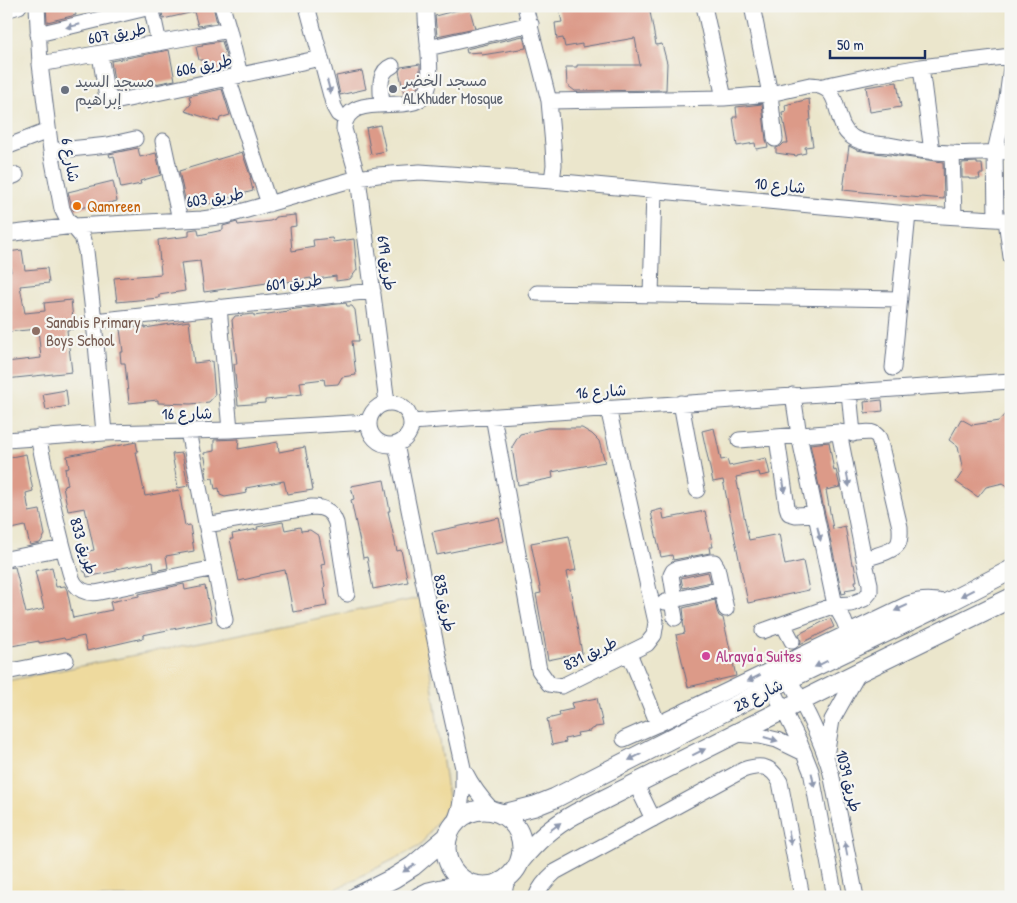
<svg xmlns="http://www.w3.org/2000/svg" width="1017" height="903" font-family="'Patrick Hand','Playpen Sans Arabic',sans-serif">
<rect width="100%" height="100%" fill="#f6f6f2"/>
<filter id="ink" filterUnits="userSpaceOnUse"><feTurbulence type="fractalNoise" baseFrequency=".02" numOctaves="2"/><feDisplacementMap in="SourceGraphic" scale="10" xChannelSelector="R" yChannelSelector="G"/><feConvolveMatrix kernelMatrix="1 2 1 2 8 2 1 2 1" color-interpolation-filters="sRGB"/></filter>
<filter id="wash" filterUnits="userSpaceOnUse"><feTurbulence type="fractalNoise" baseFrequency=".0096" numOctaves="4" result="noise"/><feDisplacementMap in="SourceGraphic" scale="20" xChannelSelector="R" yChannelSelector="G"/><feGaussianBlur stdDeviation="1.12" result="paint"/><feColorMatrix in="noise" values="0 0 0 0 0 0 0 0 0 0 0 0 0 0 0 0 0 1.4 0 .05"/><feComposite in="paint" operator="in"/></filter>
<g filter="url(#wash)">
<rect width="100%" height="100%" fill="#ebe6cc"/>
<path fill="#eeda9e" stroke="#84847e" d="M 420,598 L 449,805 L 420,846 L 320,897 L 6,897 L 6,681 Z"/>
<g id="blocks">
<path fill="#dc9a88" d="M 46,6 L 74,6 L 76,15 L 47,22 Z
M 164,6 L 213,6 L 217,23 L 198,26 L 194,12 L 163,19 L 162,12 Z
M 579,6 L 649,6 L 656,45 L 662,44 L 667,63 L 666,90 L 575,91 L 567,85 L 566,67 L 577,67 L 577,65 L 640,65 L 635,38 L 582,47 L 582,44 L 565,47 L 563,38 L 557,39 L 555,23 L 562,22 L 559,9 Z
M 469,7 L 475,28 L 437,36 L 435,16 Z
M 523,36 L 526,48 L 482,55 L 481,52 L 467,53 L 466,49 Z
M 222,41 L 229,68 L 206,73 L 203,60 L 199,60 L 196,47 L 203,46 L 202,44 Z
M 169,50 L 175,80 L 119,91 L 117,91 L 115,88 L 111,61 Z
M 420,64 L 420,77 L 417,89 L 413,92 L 404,94 L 399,71 L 401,67 Z
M 362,71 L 366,89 L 340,95 L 336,76 Z
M 897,82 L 901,107 L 870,112 L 866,87 Z
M 222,89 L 230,115 L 220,118 L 219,122 L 185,111 L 191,104 L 189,96 Z
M 809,99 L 811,120 L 809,120 L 813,146 L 805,147 L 806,153 L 797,155 L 797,156 L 776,153 L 776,148 L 781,146 L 784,143 L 788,143 L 782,113 L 786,112 L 785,105 Z
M 762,104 L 766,140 L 768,147 L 756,149 L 755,143 L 737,146 L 733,117 L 737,117 L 736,107 Z
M 380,125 L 386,151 L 371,154 L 366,128 Z
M 849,146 L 857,150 L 868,152 L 943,162 L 944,199 L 921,197 L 921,198 L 843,190 Z
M 138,148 L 140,157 L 156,153 L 161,175 L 140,181 L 141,184 L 121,188 L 114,156 L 110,157 L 109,154 Z
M 242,152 L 251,178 L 250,178 L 253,191 L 220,200 L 220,201 L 188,209 L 187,208 L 179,171 Z
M 977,162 L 977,164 L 982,164 L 983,174 L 979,174 L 980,179 L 969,179 L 969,178 L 962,178 L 962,163 Z
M 113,181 L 117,201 L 93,207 L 92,205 L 73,210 L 68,192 Z
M 295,215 L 296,226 L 290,227 L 292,251 L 314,247 L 313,240 L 332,238 L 333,242 L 354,239 L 357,270 L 350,279 L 336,281 L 336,276 L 311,280 L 311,278 L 275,284 L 274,282 L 204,292 L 200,261 L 181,263 L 185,291 L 159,295 L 159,298 L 117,302 L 114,278 L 161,274 L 158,240 L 189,236 L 189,230 L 196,229 L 198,229 L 199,235 L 223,230 L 223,226 L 237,222 L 238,225 L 270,221 L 275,219 L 275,217 Z
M 22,250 L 25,270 L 47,268 L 49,283 L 20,286 L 25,313 L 45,311 L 44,303 L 71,300 L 74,329 L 67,330 L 72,372 L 6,379 L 6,362 L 41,358 L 38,329 L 6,332 L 6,315 L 11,314 L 6,288 L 6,273 L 11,272 L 8,252 Z
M 346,303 L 347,306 L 352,306 L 355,310 L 359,341 L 352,341 L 356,375 L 342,377 L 338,384 L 325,385 L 324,379 L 300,382 L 302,394 L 286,396 L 286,398 L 265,400 L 265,403 L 238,405 L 234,364 L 237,364 L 232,320 L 235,316 L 254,314 L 254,316 L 288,311 L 288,310 Z
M 189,321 L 194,363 L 212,361 L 215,395 L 209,402 L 191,404 L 158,403 L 158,400 L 129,403 L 125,363 L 121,363 L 120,352 L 123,352 L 120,329 L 145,326 L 145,328 Z
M 66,390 L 68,406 L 46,410 L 43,394 Z
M 882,400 L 883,411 L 865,413 L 864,402 Z
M 1005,414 L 1011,418 L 1011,488 L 1003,483 L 986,487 L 978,497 L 956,482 L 963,471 L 958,447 L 949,440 L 961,419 L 972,425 L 999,421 Z
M 547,428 L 582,428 L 592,434 L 599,441 L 605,462 L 552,472 L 553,478 L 518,485 L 512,447 L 520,434 Z
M 714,428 L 721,460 L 727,459 L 729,466 L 766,458 L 770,474 L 760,476 L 759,472 L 736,477 L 749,540 L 779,534 L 785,565 L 803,561 L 809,590 L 748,603 L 723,480 L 713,482 L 702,431 Z
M 239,439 L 238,449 L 278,442 L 279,452 L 305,447 L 313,490 L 287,494 L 284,481 L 246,488 L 247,493 L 225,497 L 220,495 L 219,488 L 215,489 L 213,478 L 207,479 L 205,468 L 207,468 L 204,453 L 214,451 L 214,440 Z
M 136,442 L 138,452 L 136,452 L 145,496 L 179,490 L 185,526 L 190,525 L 194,551 L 166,556 L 168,568 L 154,571 L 153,562 L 116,569 L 116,571 L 87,577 L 86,572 L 84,572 L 82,562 L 86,561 L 84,552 L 94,550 L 85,508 L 68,511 L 63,486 L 68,485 L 65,469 L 69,468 L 67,456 Z
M 829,442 L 834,471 L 836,470 L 840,487 L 826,490 L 833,529 L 845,526 L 852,564 L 854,564 L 857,581 L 855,581 L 856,588 L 845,590 L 846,593 L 842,594 L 810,444 Z
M 182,453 L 188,486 L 178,488 L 172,454 Z
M 26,454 L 33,491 L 26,493 L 29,512 L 40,510 L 45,535 L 40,543 L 30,545 L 25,526 L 12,529 L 6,499 L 6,458 Z
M 384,480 L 390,511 L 388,511 L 397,551 L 401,550 L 408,582 L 373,589 L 367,557 L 363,558 L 361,547 L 351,500 L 354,499 L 351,486 Z
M 662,509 L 664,519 L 705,511 L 713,547 L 709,547 L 710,553 L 673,560 L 672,555 L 661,557 L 651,512 Z
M 499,518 L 504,541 L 437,555 L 432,532 Z
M 283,522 L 285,530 L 300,527 L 301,531 L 310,530 L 319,536 L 325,564 L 321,565 L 325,586 L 324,587 L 327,606 L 293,612 L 285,570 L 260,575 L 260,576 L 239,581 L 230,539 L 233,539 L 232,534 L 258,529 L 257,527 Z
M 569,536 L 576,570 L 567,572 L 582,653 L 548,660 L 536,594 L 541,593 L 531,543 Z
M 15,567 L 26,613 L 44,609 L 35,571 L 52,567 L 56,587 L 65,586 L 67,590 L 73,618 L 112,610 L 110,602 L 139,596 L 139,594 L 184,584 L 185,590 L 205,586 L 212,621 L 143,635 L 143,638 L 87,651 L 84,636 L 65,640 L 64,638 L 39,643 L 39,641 L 6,647 L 6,568 Z
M 708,572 L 711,582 L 683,588 L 681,578 Z
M 715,600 L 717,611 L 719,616 L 723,618 L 736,676 L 688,687 L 676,635 L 685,633 L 683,622 L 684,617 L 683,608 Z
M 830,618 L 834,627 L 800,644 L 801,641 L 799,634 Z
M 597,698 L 603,726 L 595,727 L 595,728 L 590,730 L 590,731 L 577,733 L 578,736 L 565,739 L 566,742 L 552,745 L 547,719 L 560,716 L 559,712 L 573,709 L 571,703 Z"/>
</g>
</g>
<g filter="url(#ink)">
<use href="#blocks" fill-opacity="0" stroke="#646f84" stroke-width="1"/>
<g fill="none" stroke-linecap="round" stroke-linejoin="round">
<g stroke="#646f84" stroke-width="17">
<path id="minor" d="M 37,6 L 40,64 L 51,151 L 62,209 L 67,219 L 82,237 L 86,251 L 94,321 L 104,433
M 151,6 L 159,43
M 222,6 L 229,30 L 240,75
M 307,6 L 334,107 L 338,114 L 346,119
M 525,6 L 549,101 L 553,145 L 554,165 L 552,181
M 704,6 L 724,98
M 752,6 L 770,94 L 775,139
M 6,10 L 19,6
M 38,34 L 155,6
M 428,48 L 531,24
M 100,54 L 106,92 L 111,99 L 119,101 L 321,58
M 40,64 L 229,30
M 921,67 L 932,152
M 228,78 L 269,204
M 823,86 L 875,75 L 921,67 L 1011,56
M 549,101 L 724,98 L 770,94 L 810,85 C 846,85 830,122 852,137 C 862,144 877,144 889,145 C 909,149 929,152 950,153 C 960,154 970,153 980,153 C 990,152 1001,153 1011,151
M 382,105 C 381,91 377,72 392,66
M 163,141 L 180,220
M 6,147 L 48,131
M 51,151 L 108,145 L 135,139
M 952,154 L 954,216
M 6,179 L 16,175
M 996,219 L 995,152 L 1007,98 L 1011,67
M 1006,220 L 1011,257
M 6,234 L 74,226 L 202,219 L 225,216 L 247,210 L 358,178 L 378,175 L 420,172 L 552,181 L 908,214 L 1011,220
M 537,293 L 900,299
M 651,295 L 654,191
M 219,307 L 230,430
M 94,321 L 373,291
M 893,368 L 908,214
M 849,392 L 853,434
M 793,395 L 799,435 L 835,605 L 844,621 L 852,642
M 387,403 L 358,178 L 344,129 C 345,89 410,116 425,95 C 436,80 424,27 426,6
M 681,403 L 697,490
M369 424a21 21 0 1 1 42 0a21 21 0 1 1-42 0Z
M 493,416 L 539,670 L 549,684 L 562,686 L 647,644 L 654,635 L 656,622 L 608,408
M 411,422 L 1011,381
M 188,431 L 225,620
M 38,437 C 47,477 55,519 66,558 C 69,567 70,577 75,584 C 81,592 90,594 100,592 L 215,568
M 777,438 L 787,507 L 789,513 L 796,515 L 815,514
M 6,440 L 104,433 L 230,430 L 369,422
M 739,440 L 839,432 C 843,433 847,433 852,433 C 863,434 872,428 879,438 L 900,527 C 900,532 901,539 898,544 C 893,552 873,556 864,559 L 839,432
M 396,444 L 438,655 L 463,768 L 463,788 L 460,807 L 454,825
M 206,525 L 312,507 C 324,507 332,511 336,523 L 347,594
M 6,559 L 63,548
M 665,602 L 722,589
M 675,618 L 673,607 L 674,593 L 671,575 L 673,571 L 676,569 L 710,562 L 714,562 L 717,567 L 726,609
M 783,624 L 792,641
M 763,631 L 835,605 L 851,604 L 864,599 L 870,592 L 870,584 L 864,559
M 629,653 L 658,724
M 6,672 L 66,660
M 789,679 C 806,709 822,740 831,773 L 856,897
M 772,687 L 799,741 L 811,771 L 835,897
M 736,734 L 760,736 L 777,740 L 804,753
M 624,739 L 658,724 L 908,604 C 921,599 933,599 947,603
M 826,756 L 832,720 L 859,672
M 465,772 C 472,786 481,798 492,810
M 636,784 L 653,819
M 474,885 L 482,897
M 503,897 L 507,879
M 536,897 C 540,886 547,879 555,872 L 743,770 C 760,764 771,765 780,782 L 802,897"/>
</g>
<g stroke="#646f84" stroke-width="21">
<path id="major" d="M446 848a38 38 0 1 1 76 0a38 38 0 1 1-76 0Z
M 503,814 L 535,806 L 555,798 L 772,687 L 947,603 L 1011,570
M 520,861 C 536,841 553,826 575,814 L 859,672 L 1011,598
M 356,897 L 394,878 L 413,866 L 447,837
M 419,897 L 429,892 L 468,883"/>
</g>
<use href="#minor" stroke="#fff" stroke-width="15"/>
<use href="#major" stroke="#fff" stroke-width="19"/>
</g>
<defs><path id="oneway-solid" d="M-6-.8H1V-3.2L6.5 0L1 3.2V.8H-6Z" transform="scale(1.25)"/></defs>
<g fill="#8d97ae">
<use href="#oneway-solid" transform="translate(73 26) rotate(167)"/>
<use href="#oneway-solid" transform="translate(329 87) rotate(75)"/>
<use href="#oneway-solid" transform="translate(848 480) rotate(79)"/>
<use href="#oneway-solid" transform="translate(784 486) rotate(81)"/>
<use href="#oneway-solid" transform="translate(819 534) rotate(77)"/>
<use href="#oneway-solid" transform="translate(967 593) rotate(153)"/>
<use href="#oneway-solid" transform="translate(901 608) rotate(155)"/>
<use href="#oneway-solid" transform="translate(821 664) rotate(154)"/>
<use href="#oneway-solid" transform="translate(754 678) rotate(154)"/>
<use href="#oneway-solid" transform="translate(771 739) rotate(16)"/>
<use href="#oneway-solid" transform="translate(699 752) rotate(-26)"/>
<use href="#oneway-solid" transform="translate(635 757) rotate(153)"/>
<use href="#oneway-solid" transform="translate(813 780) rotate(79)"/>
<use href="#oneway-solid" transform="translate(555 827) rotate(-37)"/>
<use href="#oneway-solid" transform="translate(790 838) rotate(79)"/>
<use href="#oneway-solid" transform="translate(846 849) rotate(-101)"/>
<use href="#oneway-solid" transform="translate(409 868) rotate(147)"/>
</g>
</g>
<g fill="#6b7280" stroke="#f6f6f2" stroke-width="2">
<circle cx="393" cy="89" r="5"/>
<circle cx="65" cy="90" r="5"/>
</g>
<circle fill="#e8710a" stroke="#f6f6f2" stroke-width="2" cx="77" cy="206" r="5"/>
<circle fill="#8d6e63" stroke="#f6f6f2" stroke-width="2" cx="36" cy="331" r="5"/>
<circle fill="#d1479c" stroke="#f6f6f2" stroke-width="2" cx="706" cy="656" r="5"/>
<g text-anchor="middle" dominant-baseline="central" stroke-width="4.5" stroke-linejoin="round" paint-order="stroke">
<g font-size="16" fill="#1b2f5e" stroke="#f6f6f2">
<text transform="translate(117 33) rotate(-10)">طريق 607</text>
<text transform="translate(204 65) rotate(-12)">طريق 606</text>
<text transform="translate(71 160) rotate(80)">شارع 6</text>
<text transform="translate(780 185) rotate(5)">شارع 10</text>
<text transform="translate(215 197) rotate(-9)">طريق 603</text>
<text transform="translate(387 263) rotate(82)">طريق 619</text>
<text transform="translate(294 282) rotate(-6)">طريق 601</text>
<text transform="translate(601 391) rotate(-4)">شارع 16</text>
<text transform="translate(187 413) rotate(-1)">شارع 16</text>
<text transform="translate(84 546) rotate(73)">طريق 833</text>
<text transform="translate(445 603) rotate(79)">طريق 835</text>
<text transform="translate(590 653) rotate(-26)">طريق 831</text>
<text transform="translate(758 695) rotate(-27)">شارع 28</text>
<text transform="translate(849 781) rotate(76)">طريق 1039</text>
</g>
<g font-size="16" fill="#5b616d" stroke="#f6f6f2" text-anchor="start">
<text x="403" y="80">مسجد الخضر<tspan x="403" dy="18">ALKhuder Mosque</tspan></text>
<text x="75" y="81">مسجد السيد<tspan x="75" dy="18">إبراهيم</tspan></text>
</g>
<g font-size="16" fill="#c56008" stroke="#f6f6f2" text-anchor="start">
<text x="87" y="206">Qamreen</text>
</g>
<g font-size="16" fill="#785e54" stroke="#f6f6f2" text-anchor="start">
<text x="46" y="322">Sanabis Primary<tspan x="46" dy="18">Boys School</tspan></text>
</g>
<g font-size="16" fill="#b23c85" stroke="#f6f6f2" text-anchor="start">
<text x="716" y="656">Alraya'a Suites</text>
</g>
</g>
<rect width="1017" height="903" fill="none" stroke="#f6f6f2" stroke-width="25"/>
<path d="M830 50v8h95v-8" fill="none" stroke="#1b2f5e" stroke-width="2.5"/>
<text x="837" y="50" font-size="15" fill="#1b2f5e" stroke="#f6f6f2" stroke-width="4" paint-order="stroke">50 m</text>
</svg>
